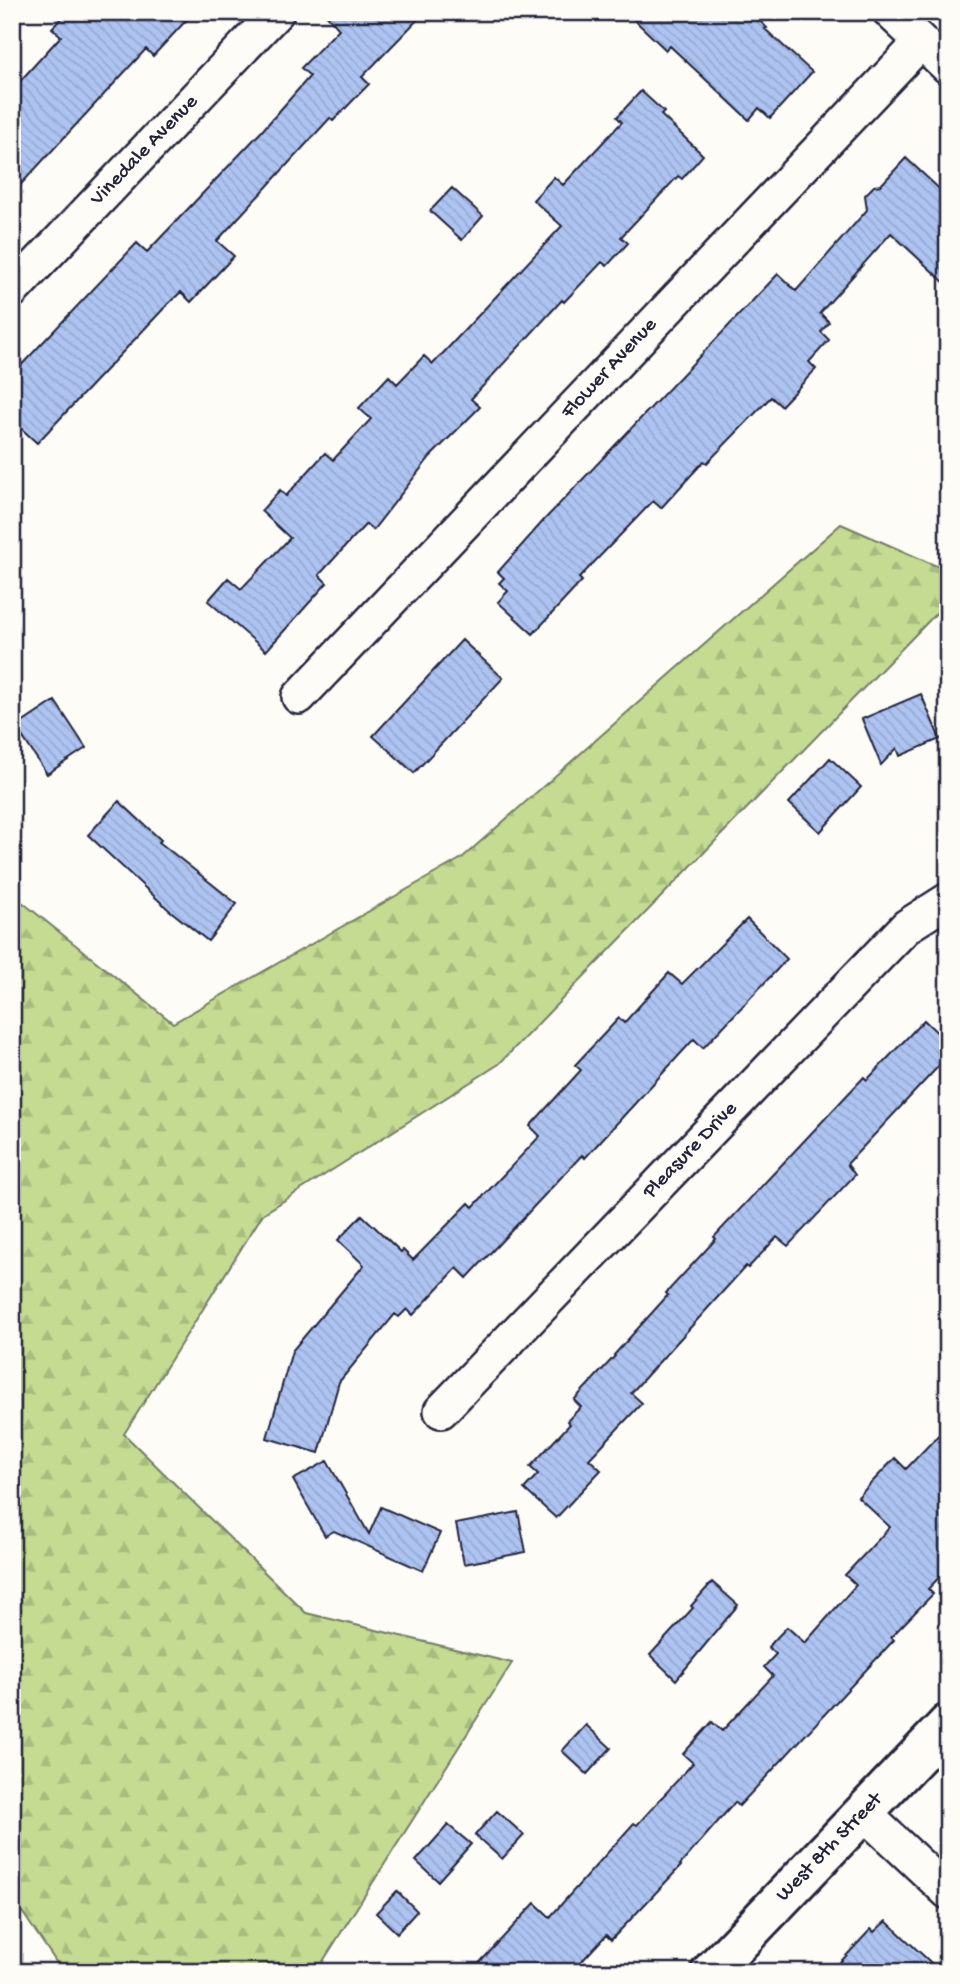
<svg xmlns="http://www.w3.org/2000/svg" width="960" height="1984" font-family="'Gochi Hand',sans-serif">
<defs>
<pattern id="forest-firs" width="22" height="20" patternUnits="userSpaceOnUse" patternTransform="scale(1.75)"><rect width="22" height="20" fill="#c4db91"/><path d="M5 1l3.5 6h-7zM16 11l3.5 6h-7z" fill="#a8bc7e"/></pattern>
<pattern id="building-back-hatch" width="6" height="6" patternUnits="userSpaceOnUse" patternTransform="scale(1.75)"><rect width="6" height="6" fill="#adc4f2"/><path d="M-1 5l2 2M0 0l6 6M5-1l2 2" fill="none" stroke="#95a8d0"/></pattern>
</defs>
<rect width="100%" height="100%" fill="#fdfcf7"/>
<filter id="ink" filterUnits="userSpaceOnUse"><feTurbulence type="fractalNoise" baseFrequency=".0143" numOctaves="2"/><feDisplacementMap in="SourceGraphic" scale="14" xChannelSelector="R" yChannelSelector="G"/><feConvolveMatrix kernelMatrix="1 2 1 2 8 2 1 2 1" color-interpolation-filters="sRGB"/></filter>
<g filter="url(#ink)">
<path fill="url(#forest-firs)" stroke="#737e66" stroke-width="2" d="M 841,524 L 948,571 L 948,601 L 499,1064 L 263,1214 L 124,1434 L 306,1613 L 512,1663 L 318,1969 L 312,1972 L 63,1972 L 12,1897 L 12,894 L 173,1023 L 462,858 Z"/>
<path fill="url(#building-back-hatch)" stroke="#22223b" stroke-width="2" d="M 67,12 L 194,12 L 153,56 L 146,49 L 12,194 L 12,90 L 61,36 L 52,28 Z
M 324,12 L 425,12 L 362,77 L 369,84 L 333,121 L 330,118 L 217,241 L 234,256 L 191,302 L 181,292 L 168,304 L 37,443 L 12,420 L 12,375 L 137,243 L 147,252 L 261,132 L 310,76 L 301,68 L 339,29 Z
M 626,12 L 751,12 L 767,28 L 765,29 L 812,72 L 770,118 L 759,108 L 749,120 L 670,46 L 666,50 Z
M 641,91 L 664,112 L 661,115 L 703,155 L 682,179 L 678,176 L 621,237 L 628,243 L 607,266 L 602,262 L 564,302 L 562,300 L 471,399 L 480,407 L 430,457 L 373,530 L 366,524 L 319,575 L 327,583 L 266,651 L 208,601 L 228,578 L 241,589 L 290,538 L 261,511 L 280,490 L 286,496 L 325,453 L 333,460 L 371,419 L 359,408 L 389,376 L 397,384 L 424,356 L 433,364 L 562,226 L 533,200 L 554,177 L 563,185 L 622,122 L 617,117 Z
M 906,158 L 948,197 L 948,286 L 891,233 L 820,313 L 829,322 L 821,332 L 829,340 L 809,362 L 816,369 L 781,406 L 771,397 L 707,463 L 704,461 L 661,508 L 653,501 L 579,578 L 582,581 L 533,634 L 498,602 L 508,591 L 499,583 L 504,578 L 498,572 L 545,519 L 778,274 L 796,291 L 867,210 L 865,195 L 874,186 L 881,185 Z
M 452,188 L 483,216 L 462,240 L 430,211 Z
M 462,640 L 503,678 L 414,773 L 373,736 Z
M 921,694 L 940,739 L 900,756 L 897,748 L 881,765 L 862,719 Z
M 55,701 L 86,748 L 47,774 L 16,727 Z
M 830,758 L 861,787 L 820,832 L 789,803 Z
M 119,801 L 161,840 L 159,842 L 237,904 L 208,941 L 168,909 L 88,835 Z
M 747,919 L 787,959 L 703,1048 L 694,1039 L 585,1158 L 582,1155 L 467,1278 L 457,1268 L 413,1315 L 407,1309 L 399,1317 L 395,1314 L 339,1382 L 319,1453 L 267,1438 L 292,1351 L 364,1265 L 338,1240 L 362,1215 L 401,1252 L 403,1250 L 413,1260 L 469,1203 L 473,1207 L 540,1136 L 530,1126 L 581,1070 L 575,1065 L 619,1018 L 624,1023 L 669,973 L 682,984 Z
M 924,1020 L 948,1043 L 948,1056 L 847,1164 L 855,1175 L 788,1246 L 777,1237 L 748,1268 L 746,1266 L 631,1393 L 642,1403 L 589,1459 L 601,1470 L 556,1518 L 524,1489 L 538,1474 L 530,1467 L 570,1424 L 567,1421 L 581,1407 L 574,1400 L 615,1356 L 614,1355 L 668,1295 L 666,1293 L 716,1239 L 714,1237 L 864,1077 L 867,1080 Z
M 948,1425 L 948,1568 L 928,1589 L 933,1594 L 891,1637 L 894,1640 L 739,1806 L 735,1802 L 680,1865 L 681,1866 L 611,1940 L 606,1935 L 572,1972 L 471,1972 L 535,1903 L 550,1917 L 634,1823 L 637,1825 L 693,1763 L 683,1754 L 712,1722 L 722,1731 L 773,1676 L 764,1667 L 776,1654 L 768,1647 L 787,1627 L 805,1643 L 856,1585 L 845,1575 L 890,1527 L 858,1497 L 895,1458 L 906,1469 Z
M 327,1461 L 369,1534 L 381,1507 L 440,1533 L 423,1571 L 334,1531 L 325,1536 L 293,1480 Z
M 518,1512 L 526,1552 L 464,1564 L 456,1524 Z
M 712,1582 L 738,1605 L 676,1680 L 650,1655 L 693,1608 L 691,1606 Z
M 586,1725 L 611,1748 L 587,1774 L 562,1751 Z
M 497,1811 L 524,1835 L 502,1859 L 475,1835 Z
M 448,1825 L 471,1844 L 438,1881 L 416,1861 Z
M 397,1891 L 417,1911 L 397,1933 L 376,1913 Z
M 886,1921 L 941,1972 L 831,1972 L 871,1929 L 874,1932 Z"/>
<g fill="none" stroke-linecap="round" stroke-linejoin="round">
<g stroke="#22223b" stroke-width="38">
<path id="street" d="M 890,12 L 948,67
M 12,291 L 277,12
M 299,697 L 921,42
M 441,1411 L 907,926 L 948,900
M 864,1813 L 948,1892"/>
</g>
<g stroke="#22223b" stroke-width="44">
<path id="secondary" d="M 711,1972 L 948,1724"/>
</g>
<use href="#street" stroke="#fdfcf7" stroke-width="33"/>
<use href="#secondary" stroke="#fdfcf7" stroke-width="38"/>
</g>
</g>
<g text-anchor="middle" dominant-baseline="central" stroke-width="6" stroke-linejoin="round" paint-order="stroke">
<g font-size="21" fill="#22223b" stroke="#fdfcf7">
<text transform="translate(145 151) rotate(-46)">Vinedale Avenue</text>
<text transform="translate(610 369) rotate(-47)">Flower Avenue</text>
<text transform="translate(691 1151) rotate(-46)">Pleasure Drive</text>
<text transform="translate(830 1848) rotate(-46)">West 8th Street</text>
</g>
</g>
<rect width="960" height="1984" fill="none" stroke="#fdfcf7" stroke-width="42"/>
<rect x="21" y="21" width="918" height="1942" fill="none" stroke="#22223b" stroke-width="2.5" filter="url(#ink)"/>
</svg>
